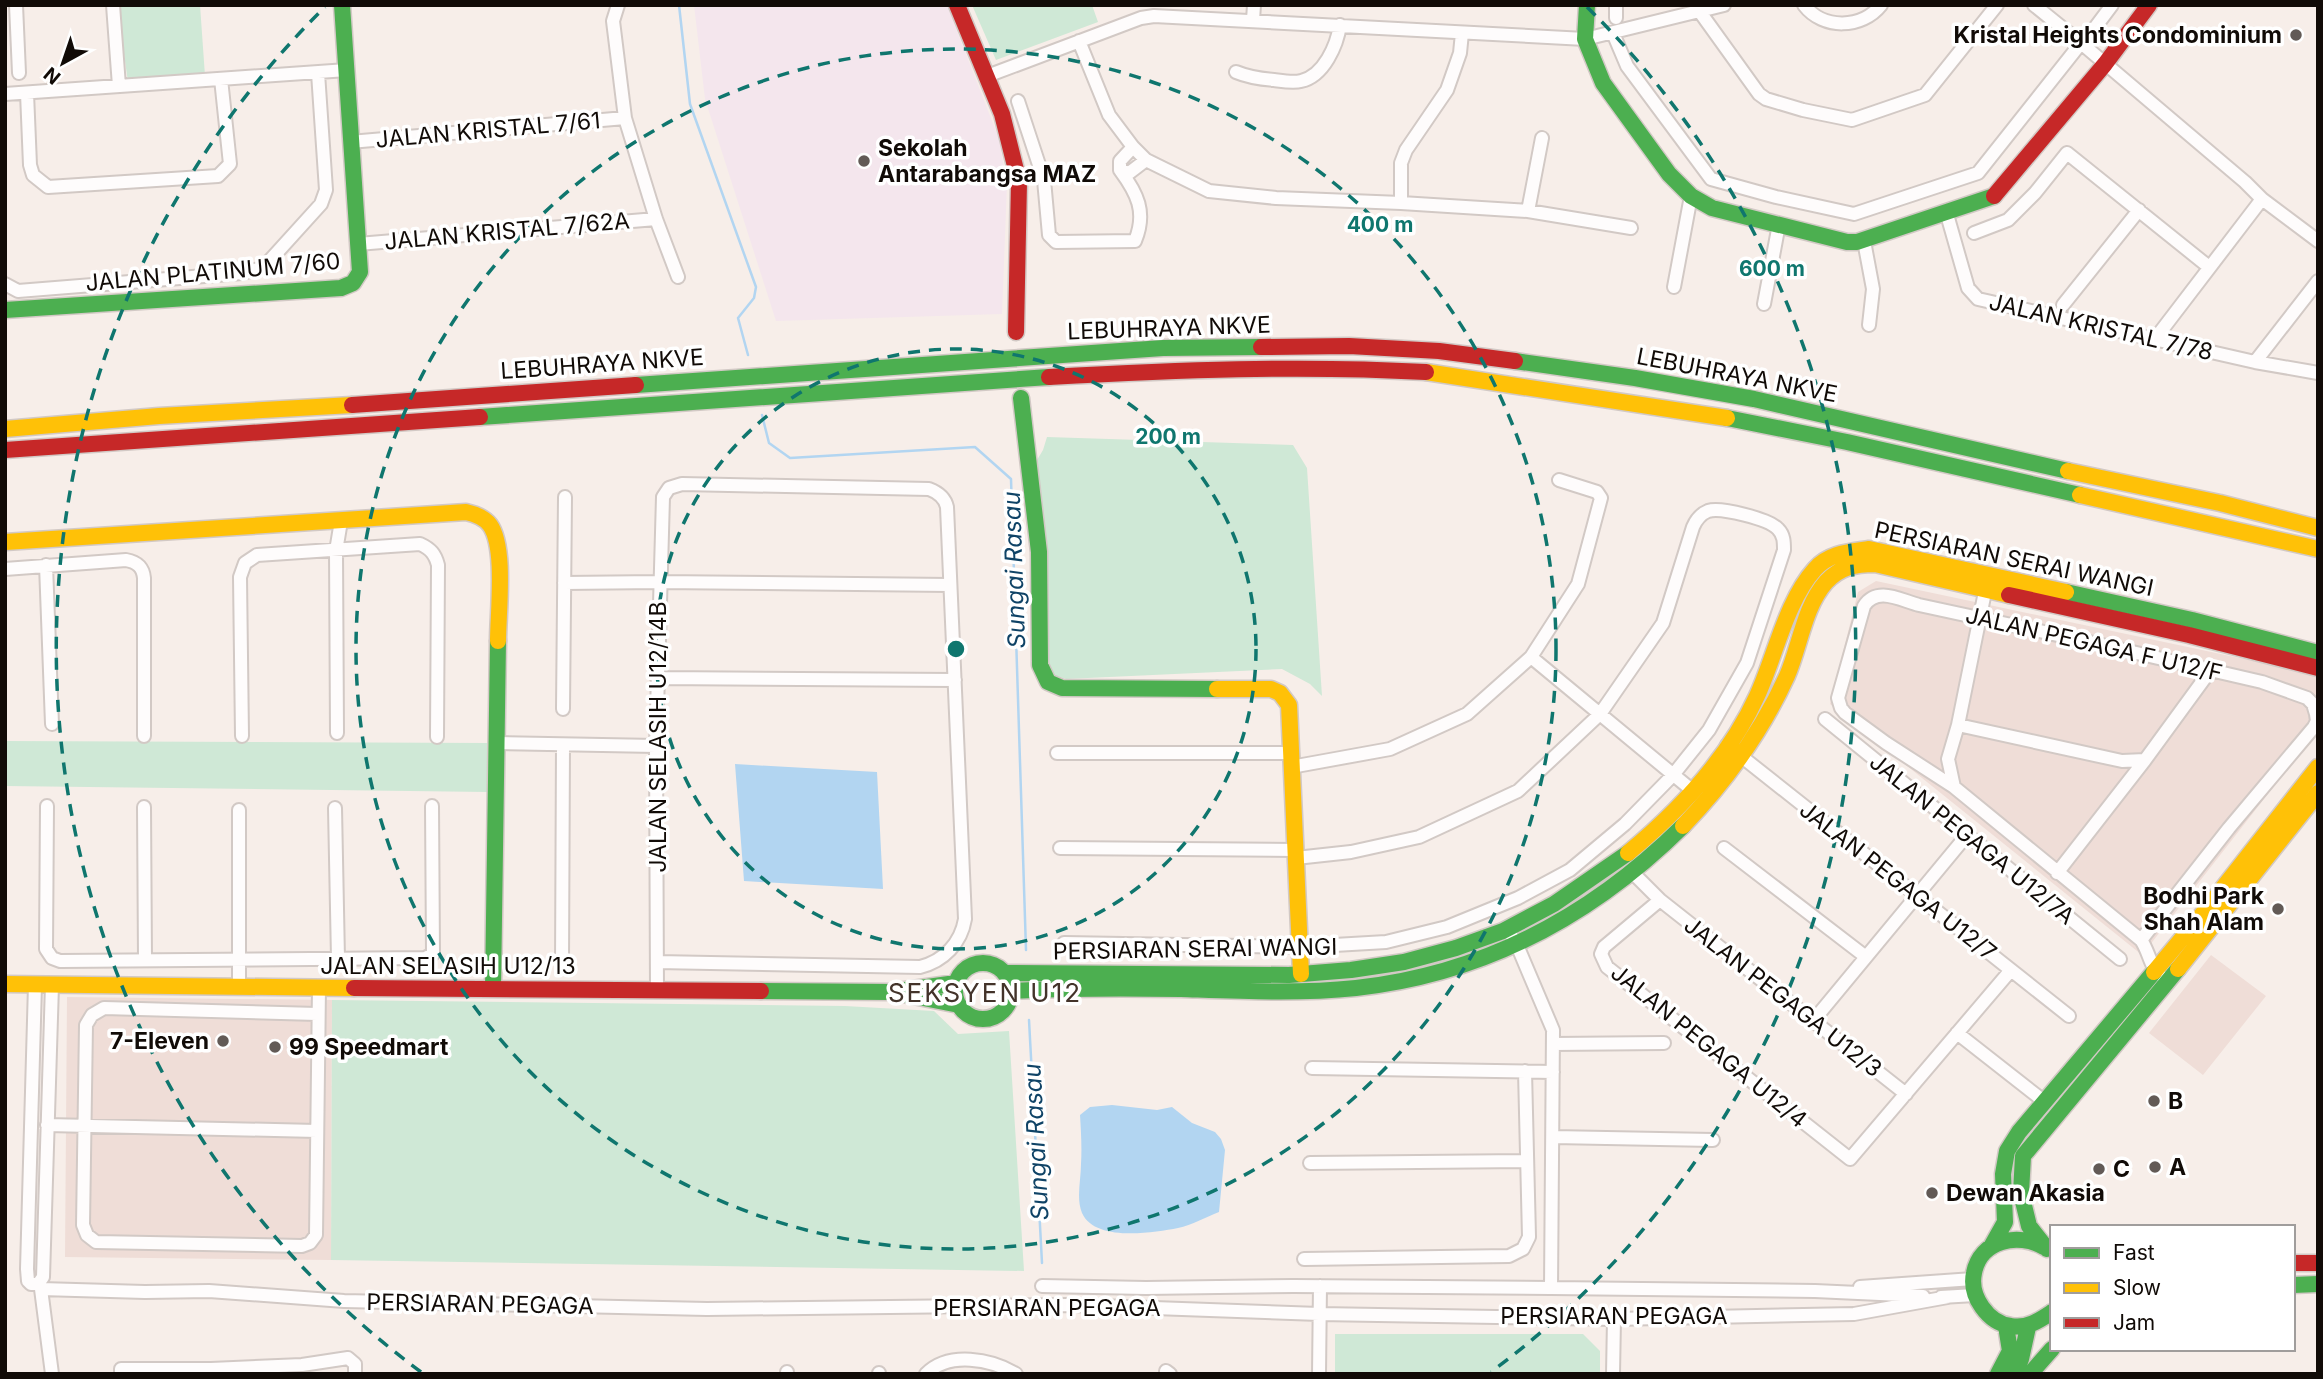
<svg xmlns="http://www.w3.org/2000/svg" width="2323" height="1379" font-family="Inter,sans-serif">
<rect width="100%" height="100%" fill="#f7eee9"/>
<path fill="#efddd7" d="M 1876,581 L 2315,674 L 2318,682 L 2318,730 L 2142,955 L 1830,704 L 1858,592 Z
M 2211,955 L 2266,996 L 2203,1075 L 2149,1033 Z
M 67,997 L 332,1000 L 331,1260 L 65,1257 Z"/>
<path fill="#f4e6ed" d="M 694,5 L 947,5 L 999,139 L 1007,184 L 1002,314 L 776,321 L 705,99 Z"/>
<path fill="#cfe8d6" d="M 117,5 L 200,5 L 205,76 L 128,82 Z
M 972,5 L 1092,5 L 1098,22 L 996,60 Z
M 1047,437 L 1293,445 L 1307,468 L 1322,696 L 1310,684 L 1282,669 L 1066,679 L 1054,675 L 1048,664 L 1046,548 L 1037,460 L 1043,450 Z
M 5,741 L 487,743 L 487,792 L 5,786 Z
M 332,1000 L 845,1006 L 934,1011 L 958,1034 L 1009,1031 L 1024,1271 L 331,1260 Z
M 1335,1334 L 1583,1334 L 1600,1351 L 1600,1374 L 1335,1374 Z"/>
<path fill="#b2d5f1" d="M 735,764 L 877,772 L 883,889 L 744,881 Z
M 1112,1105 L 1157,1110 L 1172,1107 L 1192,1123 L 1215,1132 L 1221,1139 L 1225,1150 L 1219,1212 C 1206,1217 1192,1225 1178,1228 C 1152,1233 1095,1242 1082,1213 C 1076,1199 1081,1179 1081,1164 C 1082,1148 1081,1131 1080,1115 L 1090,1107 Z"/>
<g fill="none" stroke-linecap="round" stroke-linejoin="round">
<path stroke="#b2d5f1" stroke-width="2.5" d="M 679,5 L 690,104 L 756,287 L 754,298 L 738,318 L 748,355
M 762,415 L 769,443 L 790,458 L 975,447 L 1011,479 L 1026,950
M 1029,1020 L 1042,1263"/>
<g stroke="#d2c9c5" stroke-width="16">
<path id="street" d="M 16,5 L 19,73
M 113,5 L 119,86
M 618,5 L 613,21 L 625,118 L 656,219 L 678,277
M 1804,5 C 1823,30 1862,29 1881,5
M 2034,5 L 2081,43 L 2245,182 L 2262,199 L 2155,339
M 1700,12 L 1759,94 L 1766,99 L 1803,110 L 1852,120 L 1925,95 L 1997,5
M 1616,18 L 1616,5
M 1253,20 L 1254,5
M 2094,29 L 2112,5
M 1613,33 L 1627,66 L 1711,179 L 1776,197 L 1854,214 L 1978,173 L 2081,43
M 1079,41 L 1109,115 L 1133,147 L 1146,160 L 1209,191 L 1276,198 L 1401,203 L 1528,211 L 1631,228
M 1236,72 C 1248,77 1261,79 1274,80 C 1282,81 1293,83 1301,81 C 1324,76 1337,45 1340,25
M 987,76 L 1141,18 L 1154,16 L 1585,39 L 1724,5
M 27,93 L 30,165 L 33,175 L 48,187 L 218,176 L 230,164 L 221,79
M 5,94 L 347,70
M 1018,101 L 1044,180 L 1049,235 L 1056,242 L 1135,241 C 1147,212 1137,193 1120,170 L 1120,161 L 1133,147
M 350,142 L 625,118
M 1120,170 L 1129,173 L 1146,160
M 2262,199 L 2318,241
M 1401,203 L 1401,163 L 1406,150 L 1447,90 L 1460,53 L 1462,33
M 1528,211 L 1542,138
M 1946,211 L 1968,288 L 1978,299 L 2255,362 L 2318,373
M 1974,233 L 2008,220 L 2035,193 L 2067,153 L 2209,267
M 1864,241 L 1873,289 L 1869,325
M 358,244 L 656,219
M 5,284 L 18,291 L 242,273 L 263,268 L 321,204 L 326,190 L 318,73
M 1674,287 L 1691,196
M 1764,304 L 1779,224
M 2063,305 L 2139,210
M 2255,362 L 2318,281
M 46,565 L 52,724
M 5,569 L 126,560 C 137,562 143,567 144,578 L 144,736
M 564,583 L 659,582 L 950,585
M 1531,657 L 1693,791
M 657,678 L 955,680
M 563,709 L 565,497
M 1825,719 L 2120,959
M 1958,725 L 2122,761 L 2145,760
M 337,733 L 336,551 L 341,521
M 242,736 L 240,577 L 245,563 L 257,555 L 420,544 C 431,549 435,554 438,565 L 437,737
M 497,743 L 656,746
M 1727,745 L 2069,1016
M 1057,753 L 1291,753
M 1291,767 L 1390,749 L 1467,714 L 1531,657 L 1578,584 L 1601,498 L 1597,492 L 1559,480
M 1954,787 L 1948,759 L 1958,725 L 1987,582
M 47,806 L 46,949 L 52,958 L 60,961 L 425,958 L 433,954 L 432,806
M 144,807 L 145,960
M 335,808 L 338,959
M 239,810 L 239,988
M 1060,848 L 1295,850
M 1724,848 L 1866,957
M 1632,872 L 1660,900 L 1906,1094
M 2057,873 L 2145,760 L 2210,671
M 1660,900 L 1604,947 L 1601,954 L 1607,967 L 1850,1159 L 2011,970
M 1507,928 L 1517,945 L 1553,1030 L 1551,1288
M 2141,940 L 2229,828 L 2314,727 L 2317,721 L 2316,714 L 2313,704 L 2307,698 L 2262,682 L 2076,639 L 1919,605 C 1900,600 1877,586 1864,606 L 1838,698 L 1841,708 L 1845,713 L 1886,743 L 1954,787 L 2141,940 C 2149,951 2150,967 2160,975
M 1064,943 L 1300,947 L 1386,942 L 1447,927 L 1518,898 L 1570,870 L 1625,824 L 1673,775 L 1709,730 L 1747,663 L 1784,550 C 1784,542 1784,535 1778,529 C 1769,519 1721,507 1708,511 C 1701,514 1696,520 1693,527 L 1663,623 L 1600,714 L 1518,791 L 1419,837 L 1351,852 L 1296,858
M 562,965 L 563,745
M 35,985 L 27,1269 L 28,1281 L 31,1284 L 38,1284 L 43,1277 L 52,985
M 657,990 L 656,746 L 663,497 L 669,488 L 682,484 L 929,489 C 937,492 945,498 947,507 L 965,919 C 961,943 944,961 920,967 L 657,962
M 317,1014 L 104,1008 L 92,1015 L 86,1025 L 83,1225 L 87,1235 L 96,1242 L 302,1246 L 310,1243 L 316,1235 L 319,988
M 1813,1021 L 1967,835
M 1957,1033 L 2045,1102
M 1553,1044 L 1664,1043
M 1312,1068 L 1553,1072
M 47,1125 L 317,1131
M 1553,1137 L 1713,1140
M 1310,1163 L 1527,1161
M 1304,1259 L 1509,1256 L 1523,1249 L 1529,1237 L 1525,1071
M 1042,1286 L 1146,1288 L 1293,1286 L 1551,1288 L 1815,1291 L 1923,1296
M 1860,1287 L 1973,1279
M 1941,1297 L 1975,1295
M 1166,1371 L 1170,1374
M 787,1372 L 787,1374
M 52,1374 L 41,1289 L 145,1292 L 209,1291 L 344,1301 L 707,1309 L 1071,1305 L 1319,1314 L 1614,1319 L 1854,1314 L 1948,1297
M 121,1374 L 121,1369 L 211,1369 L 302,1365 L 348,1358 L 355,1364 L 355,1374
M 879,1374 L 879,1373
M 926,1374 C 949,1351 991,1359 1016,1374
M 1319,1374 L 1320,1286
M 1613,1374 L 1614,1319"/>
</g>
<g stroke="#d2c9c5" stroke-width="19">
<path id="fast" d="M 1587,5 L 1585,39 L 1603,83 L 1669,174 L 1691,196 L 1712,208 L 1847,242 L 1857,242 L 1994,196
M 5,310 L 341,288 L 353,283 L 360,272 L 342,5
M 1515,361 L 1635,378 L 1754,399 L 2068,471
M 636,385 L 1163,348 L 1261,347
M 1021,398 L 1039,552 L 1040,665 L 1048,682 L 1062,688 L 1217,689
M 480,417 L 1049,377
M 1727,418 L 1847,442 L 2080,495
M 2066,592 L 2192,620 L 2318,653
M955 991a28 28 0 1 1 56 0a28 28 0 1 1-56 0Z
M 1004,973 L 1289,975 L 1351,970 L 1404,962 L 1456,948 L 1503,931 L 1554,904 L 1628,853
M 493,988 L 498,641
M 761,991 L 891,992 L 956,983
M 1011,991 C 1068,988 1124,988 1181,989 C 1239,991 1298,994 1356,988 C 1484,974 1593,915 1683,826
M 903,994 L 959,1005
M 1991,1247 L 2005,1222 L 2003,1174 L 2007,1151 L 2019,1132 L 2154,972
M 2044,1247 C 2018,1232 1980,1240 1974,1273 C 1969,1296 1988,1323 2011,1326 C 2027,1329 2040,1320 2052,1312
M 2047,1249 L 2029,1226 L 2021,1193 L 2023,1156 L 2178,969
M 2293,1285 L 2318,1284
M 1998,1374 L 2010,1351 L 2006,1326
M 2015,1374 L 2021,1359 L 2028,1327
M 2030,1374 L 2052,1349"/>
</g>
<g stroke="#d2c9c5" stroke-width="19">
<path id="slow" d="M 1426,372 L 1727,418
M 5,429 L 159,416 L 352,405
M 2068,471 L 2220,503 L 2318,528
M 2080,495 L 2318,549
M 5,542 L 466,512 C 475,514 484,517 490,525 C 506,547 498,613 498,641
M 1217,689 L 1271,689 L 1280,693 L 1289,705 L 1301,974
M 1683,826 C 1726,781 1761,733 1787,676 C 1800,646 1804,607 1826,582 C 1840,567 1855,564 1875,564 L 2009,595
M 1628,853 C 1680,810 1729,757 1757,696 C 1775,657 1786,601 1815,569 C 1829,553 1849,552 1869,549 L 2066,592
M 2178,969 L 2318,793
M 2154,972 L 2204,912 L 2318,767
M 5,984 L 354,988"/>
</g>
<g stroke="#d2c9c5" stroke-width="19">
<path id="jam" d="M 957,5 L 1002,114 L 1019,182 L 1016,332
M 1994,196 L 2105,64 L 2149,5
M 1261,347 L 1349,346 L 1439,351 L 1515,361
M 1049,377 C 1175,370 1301,365 1426,372
M 352,405 L 636,385
M 5,450 L 480,417
M 2009,595 L 2189,635 L 2318,668
M 354,988 L 761,991
M 2293,1263 L 2318,1263"/>
</g>
<use href="#street" stroke="#fefcfc" stroke-width="12"/>
<use href="#fast" stroke="#4caf50" stroke-width="16"/>
<use href="#slow" stroke="#ffc107" stroke-width="16"/>
<use href="#jam" stroke="#c62828" stroke-width="16"/>
</g>
<g fill="none" stroke="#0f766e" stroke-width="3.5" stroke-dasharray="12 9">
<circle cx="956" cy="649" r="300"/>
<circle cx="956" cy="649" r="600"/>
<path d="M421 1372A900 900 0 0 1 325 7M1587 7A900 900 0 0 1 1491 1372"/>
</g>
<g fill="#625a56" stroke="#fff" stroke-width="2.5">
<circle cx="2296" cy="35" r="7"/>
<circle cx="864" cy="161" r="7"/>
<circle cx="2278" cy="909" r="7"/>
<circle cx="223" cy="1041" r="7"/>
<circle cx="275" cy="1047" r="7"/>
<circle cx="2154" cy="1101" r="7"/>
<circle cx="2155" cy="1167" r="7"/>
<circle cx="2099" cy="1169" r="7"/>
<circle cx="1932" cy="1193" r="7"/>
</g>
<g text-anchor="middle" dominant-baseline="central" stroke-width="7" stroke-linejoin="round" paint-order="stroke">
<g font-size="23" font-weight="bold" fill="#110b07" stroke="#fff" text-anchor="start">
<text x="2282" y="35" text-anchor="end">Kristal Heights Condominium</text>
<text x="878" y="148">Sekolah<tspan x="878" dy="26">Antarabangsa MAZ</tspan></text>
<text x="2264" y="896" text-anchor="end">Bodhi Park<tspan x="2264" dy="26">Shah Alam</tspan></text>
<text x="209" y="1041" text-anchor="end">7-Eleven</text>
<text x="289" y="1047">99 Speedmart</text>
<text x="2168" y="1101">B</text>
<text x="2169" y="1167">A</text>
<text x="2113" y="1169">C</text>
<text x="1946" y="1193">Dewan Akasia</text>
</g>
<g font-size="23" fill="#110b07" stroke="#fff">
<text transform="translate(488 130) rotate(-5)">JALAN KRISTAL 7/61</text>
<text transform="translate(507 231) rotate(-5)">JALAN KRISTAL 7/62A</text>
<text transform="translate(213 272) rotate(-5)">JALAN PLATINUM 7/60</text>
<text transform="translate(2101 327) rotate(13)">JALAN KRISTAL 7/78</text>
<text transform="translate(1169 328) rotate(-2)">LEBUHRAYA NKVE</text>
<text transform="translate(602 364) rotate(-4)">LEBUHRAYA NKVE</text>
<text transform="translate(1737 375) rotate(11)">LEBUHRAYA NKVE</text>
<text transform="translate(2014 559) rotate(12)">PERSIARAN SERAI WANGI</text>
<text transform="translate(2094 644) rotate(13)">JALAN PEGAGA F U12/F</text>
<text transform="translate(658 737) rotate(-90)">JALAN SELASIH U12/14B</text>
<text transform="translate(1972 839) rotate(39)">JALAN PEGAGA U12/7A</text>
<text transform="translate(1898 881) rotate(38)">JALAN PEGAGA U12/7</text>
<text transform="translate(1195 949) rotate(-1)">PERSIARAN SERAI WANGI</text>
<text x="448" y="966">JALAN SELASIH U12/13</text>
<text transform="translate(1783 997) rotate(38)">JALAN PEGAGA U12/3</text>
<text transform="translate(1709 1046) rotate(39)">JALAN PEGAGA U12/4</text>
<text transform="translate(480 1304) rotate(1)">PERSIARAN PEGAGA</text>
<text x="1047" y="1308">PERSIARAN PEGAGA</text>
<text x="1614" y="1316">PERSIARAN PEGAGA</text>
</g>
<g font-size="24" font-style="italic" fill="#0f4366" stroke="#fff">
<text transform="translate(1014 570) rotate(-92)">Sungai Rasau</text>
<text transform="translate(1036 1142) rotate(-93)">Sungai Rasau</text>
</g>
<g font-size="26" letter-spacing="2" fill="#43332a" stroke="#fff">
<text x="985" y="992">SEKSYEN U12</text>
</g>
</g>
<circle cx="956" cy="649" r="10" fill="#0f766e" stroke="#fff" stroke-width="3.5"/>
<g font-size="21" text-anchor="middle" font-weight="bold" fill="#0f766e" stroke="#fff" stroke-width="7" stroke-linejoin="round" paint-order="stroke">
<text x="1380" y="232">400 m</text>
<text x="1772" y="276">600 m</text>
<text x="1168" y="444">200 m</text>
</g>
<rect width="2323" height="1379" fill="none" stroke="#110b07" stroke-width="14"/>
<rect x="2050" y="1225" width="245" height="126" fill="#ffffff" stroke="#a09d9c" stroke-width="2"/>
<rect x="2064" y="1248" width="35" height="10" fill="#4caf50" stroke="#a09d9c" stroke-width="2"/>
<text x="2113" y="1260" font-size="21" fill="#110b07">Fast</text>
<rect x="2064" y="1283" width="35" height="10" fill="#ffc107" stroke="#a09d9c" stroke-width="2"/>
<text x="2113" y="1295" font-size="21" fill="#110b07">Slow</text>
<rect x="2064" y="1318" width="35" height="10" fill="#c62828" stroke="#a09d9c" stroke-width="2"/>
<text x="2113" y="1330" font-size="21" fill="#110b07">Jam</text>
<g transform="translate(63 63) rotate(220)" stroke="#ffffff" stroke-width="5" paint-order="stroke">
<path d="M0-5L12 26L0 18L-12 26Z" fill="#110b07"/>
<text y="-10" font-size="19" font-weight="bold" text-anchor="middle" fill="#110b07">N</text>
</g>
</svg>
